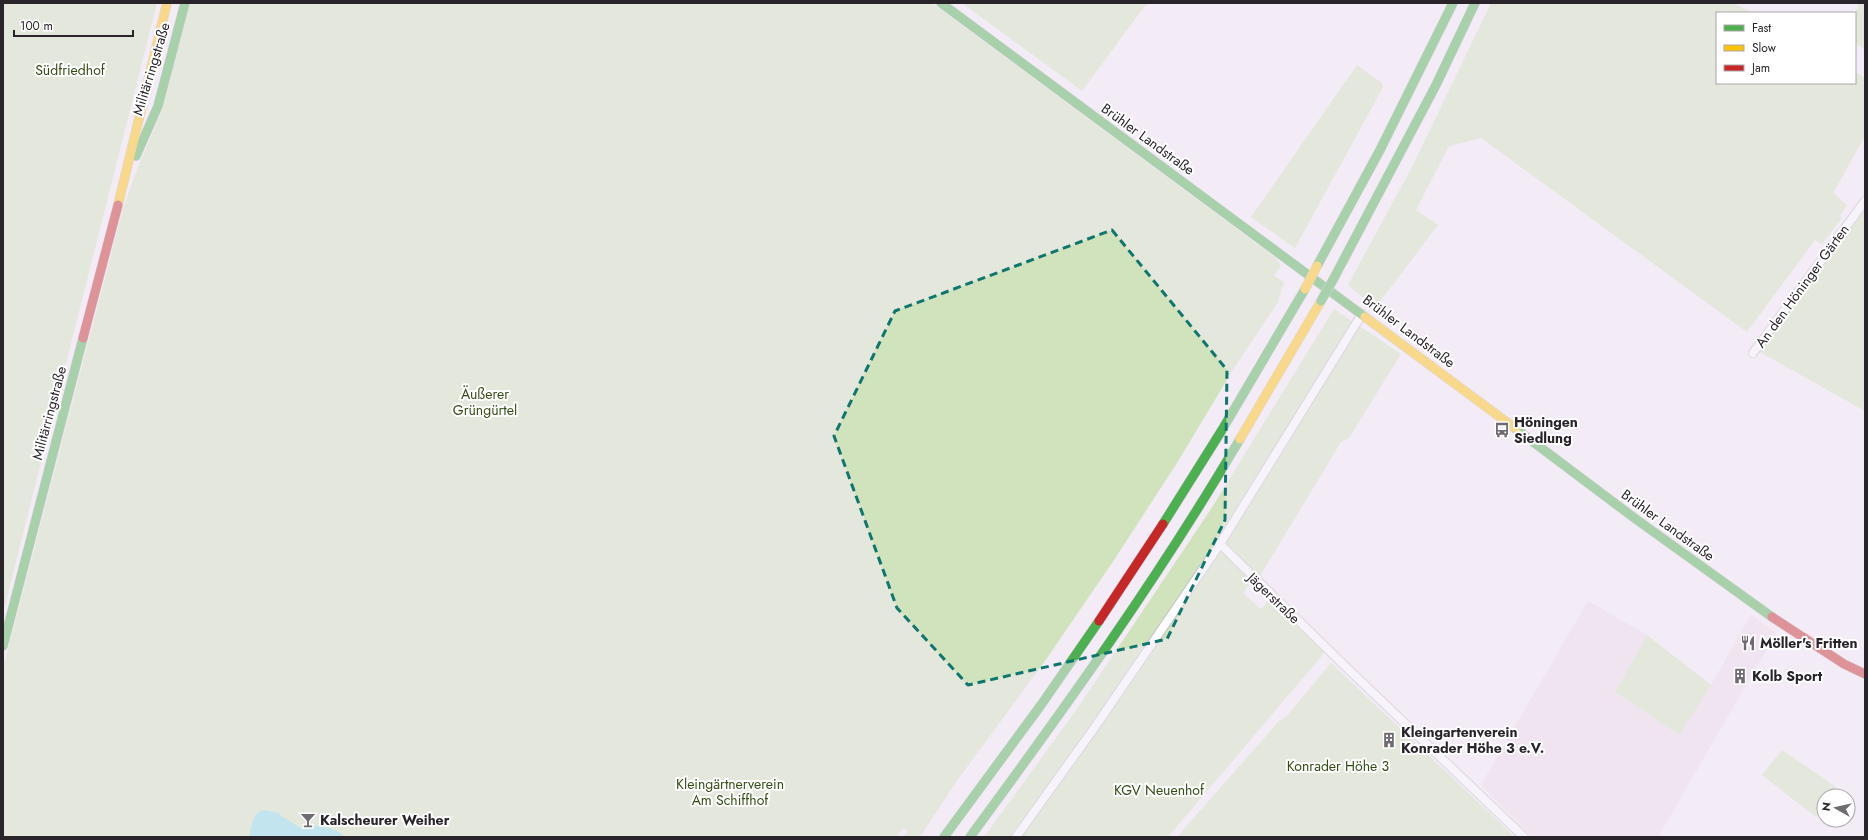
<svg xmlns="http://www.w3.org/2000/svg" width="1868" height="840" font-family="Jost,sans-serif">
<rect width="100%" height="100%" fill="#f3ebf5"/>
<path fill="#eadbe7" d="M 1588,601 L 1647,635 L 1615,692 L 1679,735 L 1711,685 L 1751,615 L 1776,633 L 1658,837 L 1532,837 L 1481,785 Z"/>
<path fill="#d1e3bd" d="M 3,3 L 157,3 L 3,613 Z
M 190,3 L 932,3 L 1276,258 L 1281,266 L 1274,276 L 1284,282 L 1278,302 L 1234,368 L 1177,463 L 1114,560 L 1045,661 L 956,782 L 920,837 L 903,837 L 908,831 L 904,828 L 896,837 L 3,837 L 3,668 L 123,209 L 136,172 L 162,111 Z
M 962,3 L 1147,3 L 1082,91 Z
M 1491,3 L 1733,3 L 1753,13 L 1717,13 L 1717,83 L 1855,83 L 1855,72 L 1865,78 L 1865,136 L 1833,193 L 1847,205 L 1840,216 L 1842,218 L 1822,244 L 1815,240 L 1747,332 L 1481,138 L 1449,146 L 1416,210 L 1438,225 L 1375,308 L 1348,285 L 1412,167 Z
M 1859,3 L 1865,3 L 1865,49 L 1855,44 L 1855,13 Z
M 1357,65 L 1383,84 L 1382,89 L 1295,248 L 1251,217 Z
M 1865,207 L 1865,411 L 1758,351 Z
M 1334,309 L 1401,354 L 1349,438 L 1341,442 L 1260,576 L 1252,581 L 1243,593 L 1261,609 L 1270,599 L 1325,652 L 1168,837 L 984,837 L 1077,709 L 1211,509 Z
M 1647,635 L 1711,685 L 1679,735 L 1615,692 Z
M 1331,663 L 1515,837 L 1177,837 L 1279,721 L 1286,717 Z
M 1782,750 L 1836,787 L 1830,796 L 1824,796 L 1824,805 L 1816,817 L 1762,775 Z"/>
<path fill="#87dce5" d="M 264,810 L 279,813 L 280,816 C 289,818 293,826 302,828 C 307,829 310,827 315,826 C 322,825 340,830 344,837 L 249,837 C 252,827 252,812 264,810 Z"/>
<g fill="none" stroke-linecap="round" stroke-linejoin="round">
<g stroke="#c4bec6" stroke-width="10">
<path id="street" d="M 1362,314 L 1220,544 L 1346,667 L 1524,837
M 1753,353 L 1865,201
M 1016,837 L 1095,727 L 1220,544"/>
</g>
<g stroke="#c4bec6" stroke-width="10">
<path id="fast" d="M 941,3 L 1365,317
M 136,156 L 158,106 L 185,3
M 1317,266 L 1380,150 L 1453,3
M 1334,278 L 1436,85 L 1475,3
M 1516,429 L 1633,517 L 1772,617
M 1163,524 L 1222,430 L 1305,289
M 3,646 L 83,338
M 944,837 L 1041,705 L 1099,621
M 970,837 C 1065,708 1159,577 1240,439"/>
</g>
<g stroke="#c4bec6" stroke-width="10">
<path id="slow" d="M 118,205 L 167,3
M 1365,317 L 1516,429
M 1240,439 L 1321,301"/>
</g>
<g stroke="#c4bec6" stroke-width="10">
<path id="jam" d="M 83,338 L 118,205
M 1772,617 L 1844,664 L 1865,674
M 1099,621 L 1163,524"/>
</g>
<use href="#street" stroke="#fdfcfe" stroke-width="8"/>
<use href="#fast" stroke="#4caf50" stroke-width="9"/>
<use href="#slow" stroke="#ffc107" stroke-width="9"/>
<use href="#jam" stroke="#c62828" stroke-width="9"/>
<g stroke="#c4bec6" stroke-width="10" stroke-linecap="butt">
<path id="fast-bridge" d="M 1321,301 L 1334,278"/>
</g>
<g stroke="#c4bec6" stroke-width="10" stroke-linecap="butt">
<path id="slow-bridge" d="M 1305,289 L 1317,266"/>
</g>
<use href="#fast-bridge" stroke="#4caf50" stroke-width="9"/>
<use href="#slow-bridge" stroke="#ffc107" stroke-width="9"/>
</g>
<path d="M0 0H1868V840H0ZM 1112,230 L 1227,370 L 1225,520 L 1167,639 L 968,685 L 897,608 L 834,436 L 895,311 Z" fill="#f3ebf5" fill-opacity=".55" fill-rule="evenodd"/>
<path fill="none" stroke="#0f766e" stroke-width="3" stroke-dasharray="8 5" stroke-linejoin="round" d="M 1112,230 L 1227,370 L 1225,520 L 1167,639 L 968,685 L 897,608 L 834,436 L 895,311 Z"/>
<defs>
<g id="bus-bare" transform="scale(1.2)"><path d="M-5-6H5V4H4V6H2V4H-2V6H-4V4H-5ZM-3.5-4V0h7V-4ZM-3.5 1.2v1.5H-2V1.2ZM2 1.2v1.5H3.5V1.2Z" fill="#706a71" stroke="#fff" stroke-width="2.5" paint-order="stroke"/></g>
<g id="restaurant-bare" transform="scale(1.2)"><path d="M-5-6h1v4h1v-4h1v4h1v-4h1v5L-1.5 .5V6h-2V.5L-5-1ZM5-6V6H3V1.5H1.5Q1.5-4 5-6Z" fill="#706a71" stroke="#fff" stroke-width="2.5" paint-order="stroke"/></g>
<g id="building-bare" transform="scale(1.2)"><path d="M-4-6H4V6H1V3H-1V6H-4ZM-2.5-4.3h1.7v1.8h-1.7ZM.8-4.3h1.7v1.8H.8ZM-2.5-1h1.7V.8h-1.7ZM.8-1h1.7V.8H.8Z" fill="#706a71" stroke="#fff" stroke-width="2.5" paint-order="stroke"/></g>
<g id="bar-bare" transform="scale(1.2)"><path d="M-6-5H6L.8 .8V4.5H3.5V6h-7V4.5H-.8V.8Z" fill="#706a71" stroke="#fff" stroke-width="2.5" paint-order="stroke"/></g>
</defs>
<g fill-rule="evenodd">
<use href="#bus-bare" x="1502" y="430"/>
<use href="#restaurant-bare" x="1748" y="643"/>
<use href="#building-bare" x="1740" y="676"/>
<use href="#building-bare" x="1389" y="740"/>
<use href="#bar-bare" x="308" y="820"/>
</g>
<g text-anchor="middle" dominant-baseline="central" stroke-width="4" stroke-linejoin="round" paint-order="stroke">
<g font-size="14" fill="#29242a" stroke="#fff">
<text transform="translate(151 69) rotate(-73)">Militärringstraße</text>
<text transform="translate(1148 139) rotate(36)">Brühler Landstraße</text>
<text transform="translate(1802 286) rotate(-54)">An den Höninger Gärten</text>
<text transform="translate(1409 331) rotate(37)">Brühler Landstraße</text>
<text transform="translate(49 413) rotate(-75)">Militärringstraße</text>
<text transform="translate(1668 525) rotate(36)">Brühler Landstraße</text>
<text transform="translate(1274 598) rotate(44)">Jägerstraße</text>
</g>
<g font-size="14" fill="#344c16" stroke="#fff">
<text x="70" y="70">Südfriedhof</text>
<text x="485" y="394">Äußerer<tspan x="485" dy="16">Grüngürtel</tspan></text>
<text x="1338" y="766">Konrader Höhe 3</text>
<text x="730" y="784">Kleingärtnerverein<tspan x="730" dy="16">Am Schiffhof</tspan></text>
<text x="1159" y="790">KGV Neuenhof</text>
</g>
<g font-size="14" font-weight="bold" fill="#29242a" stroke="#fff" text-anchor="start">
<text x="1514" y="422">Höningen<tspan x="1514" dy="16">Siedlung</tspan></text>
<text x="1760" y="643">Möller's Fritten</text>
<text x="1752" y="676">Kolb Sport</text>
<text x="1401" y="732">Kleingartenverein<tspan x="1401" dy="16">Konrader Höhe 3 e.V.</tspan></text>
<text x="320" y="820">Kalscheurer Weiher</text>
</g>
</g>
<rect width="1868" height="840" fill="none" stroke="#29242a" stroke-width="8"/>
<rect x="1716" y="12" width="140" height="72" fill="#ffffff" stroke="#a9a7aa"/>
<rect x="1724" y="25" width="20" height="6" fill="#4caf50" stroke="#a9a7aa"/>
<text x="1752" y="32" font-size="12" fill="#29242a">Fast</text>
<rect x="1724" y="45" width="20" height="6" fill="#ffc107" stroke="#a9a7aa"/>
<text x="1752" y="52" font-size="12" fill="#29242a">Slow</text>
<rect x="1724" y="65" width="20" height="6" fill="#c62828" stroke="#a9a7aa"/>
<text x="1752" y="72" font-size="12" fill="#29242a">Jam</text>
<g transform="translate(1836 808) rotate(278)"><circle r="19" fill="#ffffff" stroke="#a9a7aa"/>
<path d="M0-3L7 15L0 10L-7 15Z" fill="#706a71"/>
<text y="-6" font-size="11" font-weight="bold" text-anchor="middle" fill="#29242a">N</text>
</g>
<path d="M14 30v6h119v-6" fill="none" stroke="#29242a" stroke-width="2"/>
<text x="20" y="30" font-size="12" fill="#29242a" stroke="#ffffff" stroke-width="3" paint-order="stroke">100 m</text>
</svg>
